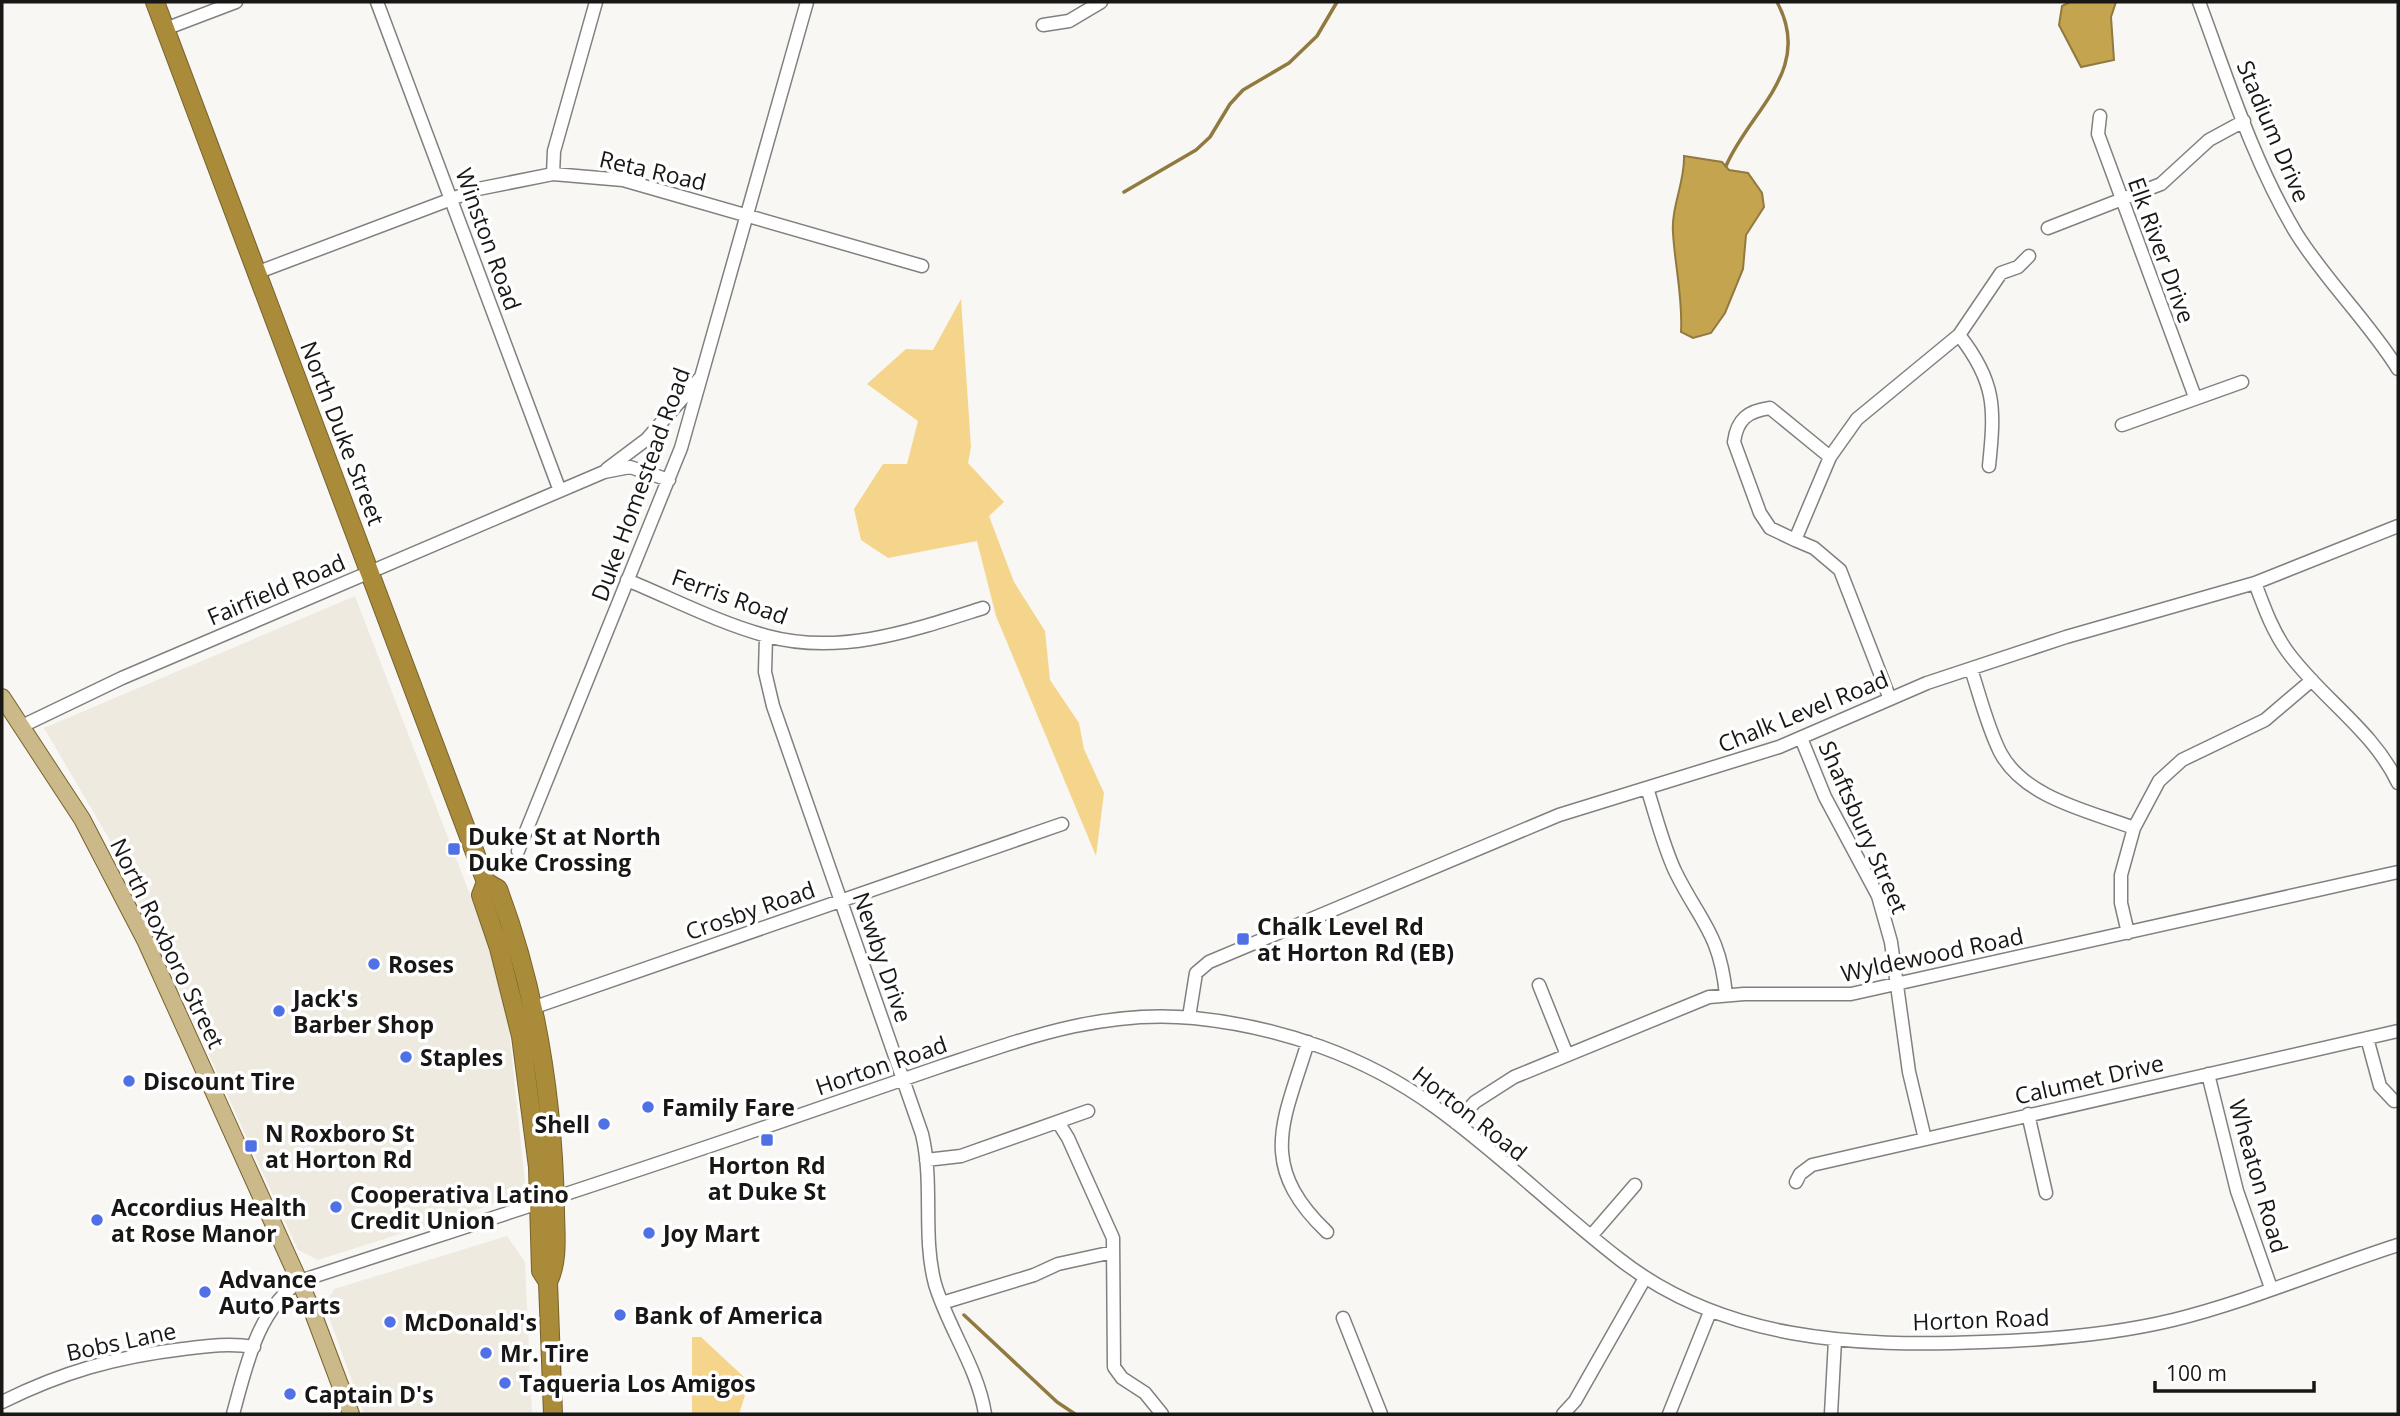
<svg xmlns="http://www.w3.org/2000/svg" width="2400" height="1416" font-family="'Open Sans',sans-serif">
<rect width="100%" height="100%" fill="#f8f7f4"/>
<path fill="#eeeae0" d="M 355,596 L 486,936 L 509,1030 L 525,1182 L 513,1198 L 318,1260 L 298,1250 L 115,849 L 44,728 Z
M 507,1236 L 525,1262 L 532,1414 L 364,1414 L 325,1306 L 334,1289 Z"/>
<path fill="#f4d58b" d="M 961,299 L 971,447 L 968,463 L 1004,502 L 989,516 L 1014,582 L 1045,631 L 1050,680 L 1079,723 L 1084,749 L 1104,793 L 1096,856 L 996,616 L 977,541 L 888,558 L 861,540 L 854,509 L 883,464 L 907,464 L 918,421 L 867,384 L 906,349 L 933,350 Z
M 692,1337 L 701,1337 L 745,1378 L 746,1392 L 739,1414 L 692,1414 Z"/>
<path fill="#c5a450" stroke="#917a3f" stroke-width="2" d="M 2070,2 L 2116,2 L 2111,17 L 2114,60 L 2081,67 L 2059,25 L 2062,6 Z
M 1684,156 L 1722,162 L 1729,170 L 1748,173 L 1762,193 L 1764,207 L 1746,235 L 1743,269 L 1725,313 L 1711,333 L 1693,338 L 1681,332 C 1683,297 1675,267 1673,233 C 1671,207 1685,182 1684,156 Z"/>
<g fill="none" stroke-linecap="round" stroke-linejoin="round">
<path stroke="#917a3f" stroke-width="3.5" d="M 1726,166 C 1750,110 1814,70 1777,2
M 1124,192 L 1196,150 L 1210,137 L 1230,104 L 1243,90 L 1289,63 L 1317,36 L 1337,2
M 964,1315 L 1057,1402 L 1075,1414"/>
<g stroke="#81807e" stroke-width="15">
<path id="minor" d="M 377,2 L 560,491
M 2199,2 C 2228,80 2253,161 2296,233 C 2326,281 2368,321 2398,369
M 1043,25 L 1069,21 L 1101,2
M 165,29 L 236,2
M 2100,116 L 2098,134 L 2195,397
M 553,174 L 554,151 L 596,2
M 2048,228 L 2161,184 L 2209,140 L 2244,121
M 256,273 L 478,189 L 553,174 L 623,180 L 922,266
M 1959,335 C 1996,382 1995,408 1989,466
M 2122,425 L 2242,382
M 607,469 L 647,439 L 701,377
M 1795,540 L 1770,528 L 1760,513 L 1734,442 C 1737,419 1748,411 1770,408 L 1830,457
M 627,580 C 673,599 719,623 767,636 C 841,656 914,630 983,608
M 2255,583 C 2264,607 2272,630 2287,651 C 2321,698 2373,730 2398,783
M 766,636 L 765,672 L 773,706 L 922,1134 C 934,1184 922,1235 935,1284 C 948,1328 978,1368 985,1414
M 1971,669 C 1980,696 1987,726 2000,752 C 2024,798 2089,811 2134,828
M 1890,699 L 1840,570 L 1814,548 L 1795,540 L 1830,457 L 1857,419 L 1959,335 L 2001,273 L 2018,267 L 2029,256
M 20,727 L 122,678 L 604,472 L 630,467 L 669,480
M 1801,738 L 1825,797 L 1878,896 L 1891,942 L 1909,1072 L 1925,1139
M 1647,788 C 1656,816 1663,845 1675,871 C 1700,922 1720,933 1726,995
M 518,851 L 681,448 L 807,2
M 2128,933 L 2121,903 L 2121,875 L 2134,828 L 2159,781 L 2182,760 L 2265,720 L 2312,680
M 1539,985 L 1567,1055
M 532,1008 L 1062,824
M 1189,1017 L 1196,973 L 1209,962 L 1559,815 L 1779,747 L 1927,683 L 2066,637 L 2255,583 L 2398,526
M 2367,1038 L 2380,1086 L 2394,1101
M 1308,1042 C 1284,1121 1256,1164 1327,1232
M 2208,1074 L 2237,1191 L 2271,1288
M 2028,1114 L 2046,1193
M 1058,1122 L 1068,1138 L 1113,1238 L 1114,1367 L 1122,1378 L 1145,1393 L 1162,1414
M 1456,1123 L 1475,1102 L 1514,1077 L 1709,997 L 1744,994 L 1851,994 L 2398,872
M 926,1160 L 961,1156 L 1088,1111
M 1796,1182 L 1800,1174 L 1812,1165 L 2398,1031
M 1591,1236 L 1635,1185
M 942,1303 L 1034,1275 L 1058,1264 L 1113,1252
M 1343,1318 L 1381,1414
M 2,1402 C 63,1372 115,1357 183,1349 C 207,1346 230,1343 254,1347
M 233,1414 C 246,1367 257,1310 300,1281 C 446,1233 593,1186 739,1136 C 807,1113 874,1089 942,1066 C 1026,1038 1104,1009 1194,1018 C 1281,1027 1365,1056 1435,1107 C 1499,1153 1556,1210 1618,1258 C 1723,1341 1855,1347 1983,1342 C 2047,1340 2111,1335 2173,1320 C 2250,1301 2323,1269 2398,1245
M 1563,1414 L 1575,1401 L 1645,1278
M 1669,1414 L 1710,1312
M 1831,1414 L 1835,1340"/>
</g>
<g stroke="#77622d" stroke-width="18">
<path id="major" d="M 2,697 L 82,819 L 145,940 L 310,1305 L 351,1414"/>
</g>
<g stroke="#77622d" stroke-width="20">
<path id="highway" d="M 155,2 L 486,882 L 481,895 L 499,948 L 521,1036 L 538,1167 L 541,1271 L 548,1282
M 486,882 L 498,889 C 536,990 553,1100 555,1209 C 555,1233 559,1260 548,1282 L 553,1414"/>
</g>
<use href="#minor" stroke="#fff" stroke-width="12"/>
<use href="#major" stroke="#ccb989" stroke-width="16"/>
<use href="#highway" stroke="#aa8b3a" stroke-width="18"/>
</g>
<g fill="#4f71e5" stroke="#fff" stroke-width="2.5">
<rect x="447" y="842" width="14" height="14" rx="3.5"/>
<rect x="1236" y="932" width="14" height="14" rx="3.5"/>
<circle cx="374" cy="964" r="7"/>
<circle cx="279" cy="1011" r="7"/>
<circle cx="406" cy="1057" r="7"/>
<circle cx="129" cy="1081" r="7"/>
<circle cx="648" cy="1107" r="7"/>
<circle cx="604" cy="1124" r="7"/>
<rect x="760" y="1133" width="14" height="14" rx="3.5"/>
<rect x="244" y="1139" width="14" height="14" rx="3.5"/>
<circle cx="336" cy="1207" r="7"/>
<circle cx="97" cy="1220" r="7"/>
<circle cx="649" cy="1233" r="7"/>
<circle cx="205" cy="1292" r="7"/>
<circle cx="620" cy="1315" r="7"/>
<circle cx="390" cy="1322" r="7"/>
<circle cx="486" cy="1353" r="7"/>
<circle cx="505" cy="1383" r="7"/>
<circle cx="290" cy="1394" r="7"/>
</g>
<g text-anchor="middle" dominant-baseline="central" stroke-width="7" stroke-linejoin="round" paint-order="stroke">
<g font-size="23" fill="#181716" stroke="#fff">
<text transform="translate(2274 131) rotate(67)">Stadium Drive</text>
<text transform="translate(653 170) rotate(13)">Reta Road</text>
<text transform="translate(489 239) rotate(70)">Winston Road</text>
<text transform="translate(2162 250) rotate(70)">Elk River Drive</text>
<text transform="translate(343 433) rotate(69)">North Duke Street</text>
<text transform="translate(640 484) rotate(-70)">Duke Homestead Road</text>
<text transform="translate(276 589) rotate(-23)">Fairfield Road</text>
<text transform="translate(730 596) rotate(20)">Ferris Road</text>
<text transform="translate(1803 711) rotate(-22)">Chalk Level Road</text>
<text transform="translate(1864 827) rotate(66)">Shaftsbury Street</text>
<text transform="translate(750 910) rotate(-19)">Crosby Road</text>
<text transform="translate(168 943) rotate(64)">North Roxboro Street</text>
<text transform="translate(1932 954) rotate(-12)">Wyldewood Road</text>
<text transform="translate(883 957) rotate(71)">Newby Drive</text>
<text transform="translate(881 1065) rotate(-19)">Horton Road</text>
<text transform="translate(2089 1079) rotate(-13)">Calumet Drive</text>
<text transform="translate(1470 1113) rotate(38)">Horton Road</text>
<text transform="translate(2259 1176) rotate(74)">Wheaton Road</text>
<text transform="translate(1981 1319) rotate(-2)">Horton Road</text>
<text transform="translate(121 1341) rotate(-12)">Bobs Lane</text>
</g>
<g font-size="23" font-weight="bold" fill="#181716" stroke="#fff" text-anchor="start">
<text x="468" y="836">Duke St at North<tspan x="468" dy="26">Duke Crossing</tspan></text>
<text x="1257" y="926">Chalk Level Rd<tspan x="1257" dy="26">at Horton Rd (EB)</tspan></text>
<text x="388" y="964">Roses</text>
<text x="293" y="998">Jack's<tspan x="293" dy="26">Barber Shop</tspan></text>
<text x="420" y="1057">Staples</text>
<text x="143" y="1081">Discount Tire</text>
<text x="662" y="1107">Family Fare</text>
<text x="590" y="1124" text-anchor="end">Shell</text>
<text x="265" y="1133">N Roxboro St<tspan x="265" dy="26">at Horton Rd</tspan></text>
<text x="767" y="1165" text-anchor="middle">Horton Rd<tspan x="767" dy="26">at Duke St</tspan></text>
<text x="350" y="1194">Cooperativa Latino<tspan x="350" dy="26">Credit Union</tspan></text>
<text x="111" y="1207">Accordius Health<tspan x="111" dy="26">at Rose Manor</tspan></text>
<text x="663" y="1233">Joy Mart</text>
<text x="219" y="1279">Advance<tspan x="219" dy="26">Auto Parts</tspan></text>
<text x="634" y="1315">Bank of America</text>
<text x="404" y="1322">McDonald's</text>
<text x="500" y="1353">Mr. Tire</text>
<text x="519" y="1383">Taqueria Los Amigos</text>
<text x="304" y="1394">Captain D's</text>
</g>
</g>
<rect width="2400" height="1416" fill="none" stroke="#181716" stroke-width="7"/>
<path d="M2155 1381v10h159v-10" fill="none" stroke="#181716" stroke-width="3.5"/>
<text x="2166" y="1381" font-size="21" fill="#181716" stroke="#ffffff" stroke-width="5" paint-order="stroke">100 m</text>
</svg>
